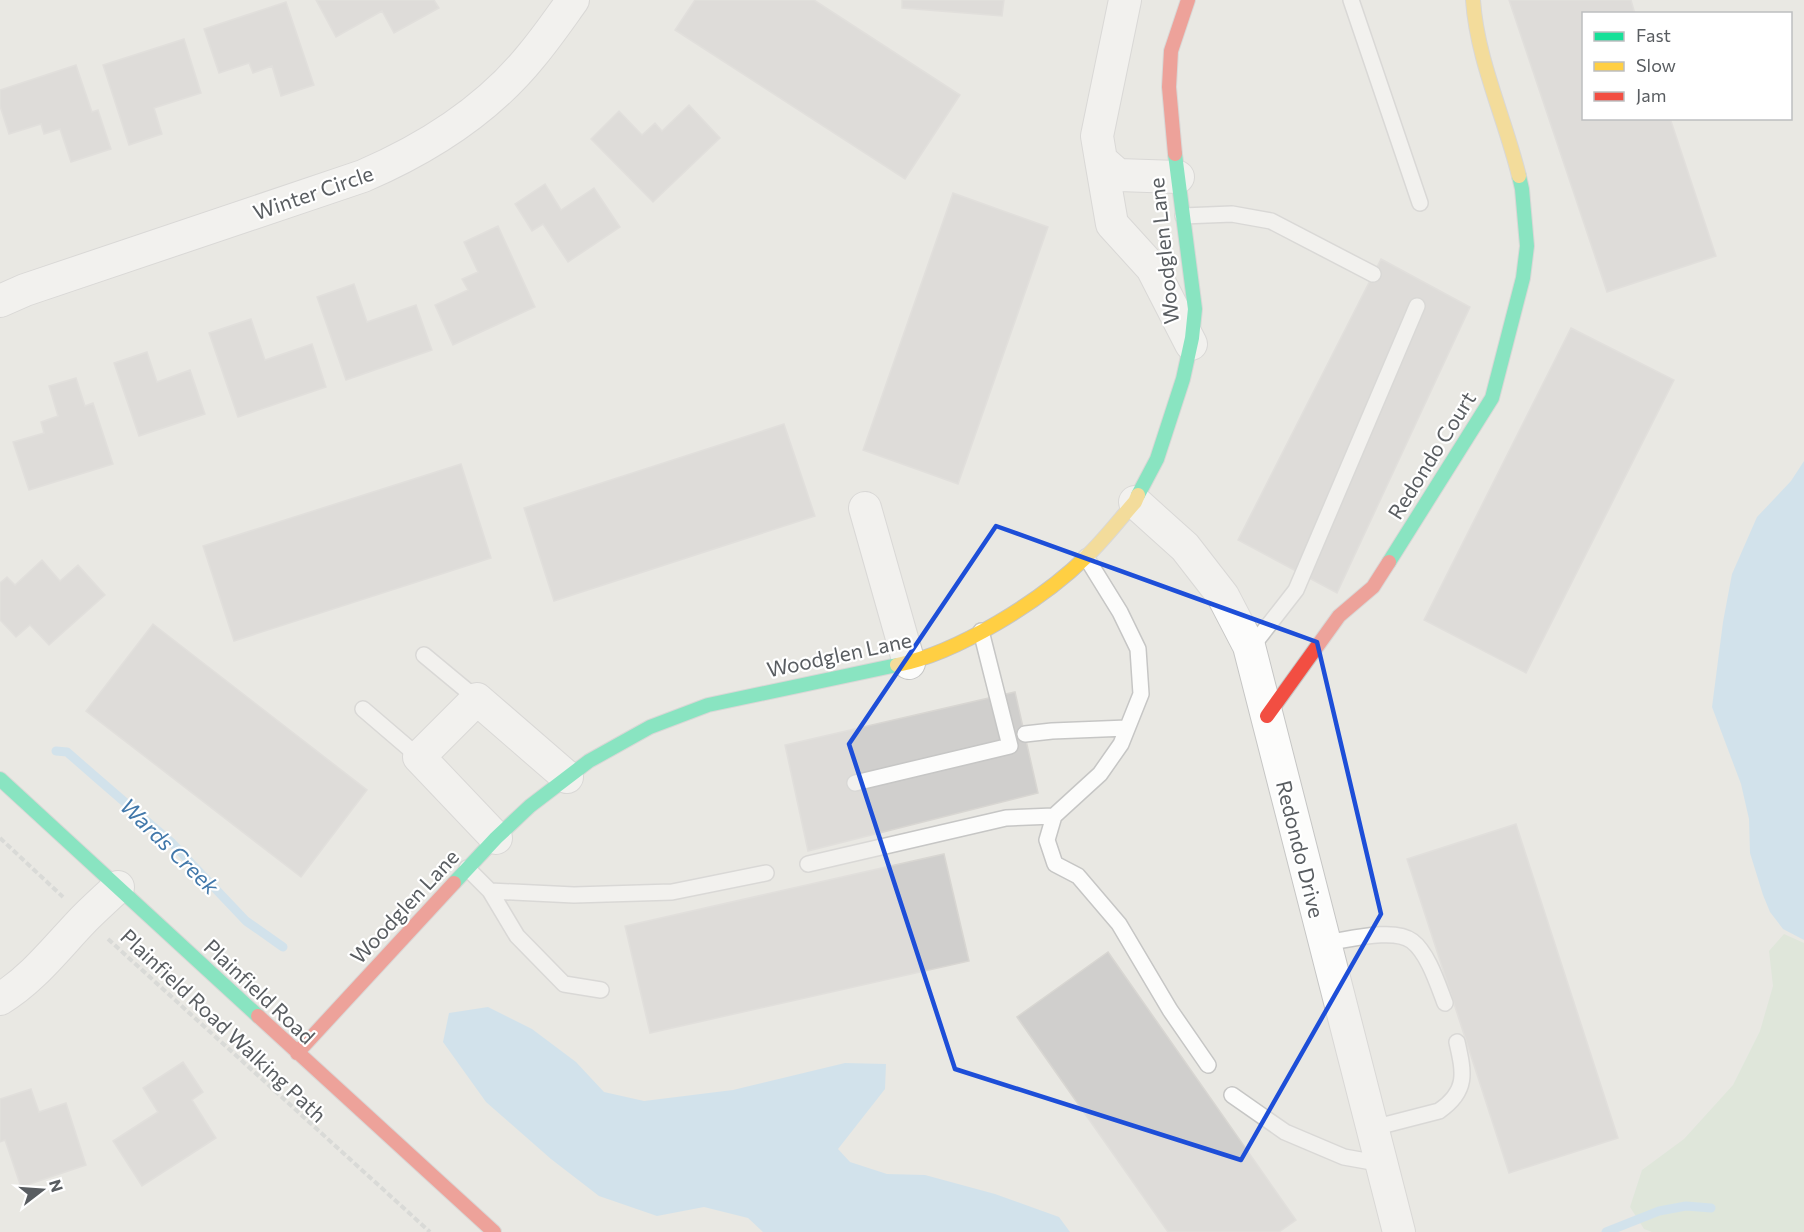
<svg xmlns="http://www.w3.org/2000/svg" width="1804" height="1232" font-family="Commissioner,sans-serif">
<rect width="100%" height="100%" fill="#e9e8e3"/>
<path fill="#d2e5cf" d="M 1784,934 L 1804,943 L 1804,1232 L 1652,1232 L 1644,1229 L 1630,1207 L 1642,1170 L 1684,1139 L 1733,1085 L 1760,1031 L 1773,986 L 1769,951 Z"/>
<path fill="#b7dcf3" d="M 1804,461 L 1804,940 L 1783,929 L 1770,912 L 1763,895 L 1750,853 L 1749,819 L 1741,784 L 1712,707 L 1723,622 L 1732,574 L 1757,517 L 1791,481 Z
M 488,1007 L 532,1029 L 576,1062 L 604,1092 L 644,1101 L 733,1090 L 845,1063 L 886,1064 L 885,1089 L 838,1149 L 850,1162 L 887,1174 L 925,1175 L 995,1194 L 1059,1217 L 1070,1232 L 763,1232 L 748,1218 L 704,1207 L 657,1216 L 599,1196 L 551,1159 L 486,1102 L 443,1042 L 449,1013 Z"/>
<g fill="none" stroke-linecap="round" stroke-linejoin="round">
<path stroke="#b7dcf3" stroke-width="9" d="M 56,751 L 67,752 L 98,779 L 172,843 L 246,921 L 283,947
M 1606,1232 L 1659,1211 L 1686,1206 L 1711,1208"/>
</g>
<path fill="#d0cfcd" stroke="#d8d6d2" stroke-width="1.5" d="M 316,0 L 434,0 L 439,8 L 394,33 L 382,11 L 336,37 Z
M 695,0 L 814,0 L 960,95 L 905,179 L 675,30 Z
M 902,0 L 1004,0 L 1002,16 L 902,8 Z
M 1509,0 L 1631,0 L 1635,14 L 1584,14 L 1584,118 L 1670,118 L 1716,256 L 1607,292 Z
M 286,2 L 314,85 L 281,96 L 272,66 L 253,73 L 249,63 L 219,73 L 204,29 Z
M 184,39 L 201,93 L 154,108 L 162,134 L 129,145 L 103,65 Z
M 76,65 L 92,112 L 98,110 L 111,149 L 71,162 L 60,129 L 44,134 L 41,124 L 9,134 L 0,106 L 0,90 Z
M 689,105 L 720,138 L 653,202 L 591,139 L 619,111 L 642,135 L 655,123 L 662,131 Z
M 545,184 L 561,210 L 594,188 L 620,227 L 568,262 L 543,224 L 532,231 L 515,204 Z
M 953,193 L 1048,227 L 958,484 L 863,450 Z
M 498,226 L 535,307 L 453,345 L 435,305 L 468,290 L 462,279 L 478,272 L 464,242 Z
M 1381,259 L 1470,307 L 1337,593 L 1238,540 Z
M 354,284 L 367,322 L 416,305 L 432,350 L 346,380 L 317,297 Z
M 251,319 L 265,360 L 312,344 L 326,387 L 238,417 L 209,333 Z
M 1571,328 L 1674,380 L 1526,673 L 1424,620 Z
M 147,352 L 157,382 L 190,370 L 205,414 L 139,436 L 114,363 Z
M 76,378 L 85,406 L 93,403 L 113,464 L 29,490 L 13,442 L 44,433 L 41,422 L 58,416 L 49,386 Z
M 784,424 L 815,516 L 554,601 L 524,508 Z
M 461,464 L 491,558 L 234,641 L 203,546 Z
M 42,560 L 60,581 L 78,565 L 105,595 L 49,645 L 30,625 L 16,637 L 0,620 L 0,583 L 7,577 L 15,585 Z
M 153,624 L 367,790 L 301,877 L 86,711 Z
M 1015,692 L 1038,793 L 808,851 L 785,745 Z
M 1516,824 L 1618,1138 L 1509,1173 L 1407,859 Z
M 944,854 L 969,961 L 650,1033 L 625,926 Z
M 1108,952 L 1296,1220 L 1279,1232 L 1168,1232 L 1017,1017 Z
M 183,1062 L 203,1092 L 192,1100 L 216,1138 L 142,1186 L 113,1141 L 158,1112 L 143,1088 Z
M 31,1089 L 39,1112 L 66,1103 L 86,1165 L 21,1187 L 5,1140 L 0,1142 L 0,1099 Z"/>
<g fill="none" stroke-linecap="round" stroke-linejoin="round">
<g stroke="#c6c6c5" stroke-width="18">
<path id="lane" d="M 1351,0 L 1420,203
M 1183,216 L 1232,214 L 1271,221 L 1373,274
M 1086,557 L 1120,612 L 1138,649 L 1141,694 L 1121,744 L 1100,774 L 1054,816 L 1047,840 L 1055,864 L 1078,876 L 1119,924 L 1170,1010 L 1208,1065
M 1250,649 L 1296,590 L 1417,306
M 424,655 L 477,699
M 363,709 L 419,757
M 1025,734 L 1052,731 L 1127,728
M 855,783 L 1010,746 L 981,631
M 808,864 L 1006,818 L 1054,816
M 467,868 L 490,891 L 574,895 L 672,892 L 766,873
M 490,891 L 517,936 L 564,984 L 601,990
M 1325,943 C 1348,940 1394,927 1412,941 C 1428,953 1438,985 1445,1003
M 1232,1095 L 1285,1132 L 1344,1157 L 1383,1164
M 1373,1128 L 1439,1111 C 1468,1091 1464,1073 1457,1042"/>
</g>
<g stroke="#c6c6c5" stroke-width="34">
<path id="street" d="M 1125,0 L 1097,136 L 1101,160 L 1118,175 L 1178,177
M 1101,160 L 1112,224 L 1152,268 L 1191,344
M 0,301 L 25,290 L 363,176 C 428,148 487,111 532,55 C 547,37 560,18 573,0
M 1135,502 L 1185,547 L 1223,596 L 1249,646 L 1399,1232
M 865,508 L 909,663
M 496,838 L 419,757 L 477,699 L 567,777
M 0,999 C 33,979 57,947 84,919 C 95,908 106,898 118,887"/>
</g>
<g stroke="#c5c5c5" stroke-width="16">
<path id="fast" d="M 1138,495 L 1157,459 L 1183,379 L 1192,338 L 1195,309 L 1175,154
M 1389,562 L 1492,398 L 1523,278 L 1527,246 L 1522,189 L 1519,176
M 0,779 L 258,1016
M 454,883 L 496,838 L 530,806 L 589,761 L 650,727 L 708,705 L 897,665"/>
</g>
<g stroke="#c5c5c5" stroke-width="16">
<path id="slow" d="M 1473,0 C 1477,60 1505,118 1519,176
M 897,665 C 958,653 1042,600 1086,557 C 1104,540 1119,520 1135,502 L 1138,495"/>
</g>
<g stroke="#c5c5c5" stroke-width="16">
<path id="jam" d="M 1175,154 L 1169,87 L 1171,51 L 1188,0
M 1267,716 L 1339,616 L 1373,587 L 1389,562
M 258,1016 L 494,1232
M 297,1053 L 454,883"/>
</g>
<path stroke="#c5c9c7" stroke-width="4" stroke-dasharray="6 3" stroke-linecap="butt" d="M 0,838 L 63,897
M 108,939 L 430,1232"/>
<use href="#lane" stroke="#fcfcfb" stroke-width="15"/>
<use href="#street" stroke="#fcfcfb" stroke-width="32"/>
<use href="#fast" stroke="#16e098" stroke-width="14"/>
<use href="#slow" stroke="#ffcf43" stroke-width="14"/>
<use href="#jam" stroke="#f24e42" stroke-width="14"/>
</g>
<path d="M0 0H1804V1232H0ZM 996,526 L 1317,642 L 1381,914 L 1241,1160 L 955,1069 L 849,744 Z" fill="#e9e8e3" fill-opacity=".55" fill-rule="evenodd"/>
<path fill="none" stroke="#1d4ed8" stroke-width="4.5" stroke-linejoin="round" d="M 996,526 L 1317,642 L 1381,914 L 1241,1160 L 955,1069 L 849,744 Z"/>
<g text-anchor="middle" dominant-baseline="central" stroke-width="4.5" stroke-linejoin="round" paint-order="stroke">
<g font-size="21" fill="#595d61" stroke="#fff">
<text transform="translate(313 192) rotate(-19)">Winter Circle</text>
<text transform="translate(1163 251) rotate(-96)">Woodglen Lane</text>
<text transform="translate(1431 455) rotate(-58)">Redondo Court</text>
<text transform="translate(839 654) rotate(-12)">Woodglen Lane</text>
<text transform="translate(1301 849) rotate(76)">Redondo Drive</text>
<text transform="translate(404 906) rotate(-47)">Woodglen Lane</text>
<text transform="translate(260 991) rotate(43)">Plainfield Road</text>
<text transform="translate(224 1025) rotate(43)">Plainfield Road Walking Path</text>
</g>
<g font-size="22" font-style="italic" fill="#4278aa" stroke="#fff">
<text transform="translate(170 846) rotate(44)">Wards Creek</text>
</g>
</g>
<rect x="1582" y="12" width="210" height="108" fill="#ffffff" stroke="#bdbec0" stroke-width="1.5"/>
<rect x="1594" y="32" width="30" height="9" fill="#16e098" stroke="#bdbec0" stroke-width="1.5"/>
<text x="1636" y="42" font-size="18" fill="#595d61">Fast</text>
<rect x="1594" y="62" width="30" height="9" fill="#ffcf43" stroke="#bdbec0" stroke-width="1.5"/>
<text x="1636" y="72" font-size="18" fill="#595d61">Slow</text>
<rect x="1594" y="92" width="30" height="9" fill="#f24e42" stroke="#bdbec0" stroke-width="1.5"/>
<text x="1636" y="102" font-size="18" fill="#595d61">Jam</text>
<g transform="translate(42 1190) rotate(73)" stroke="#ffffff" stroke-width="4.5" paint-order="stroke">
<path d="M0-4.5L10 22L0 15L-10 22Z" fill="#595d61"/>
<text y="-9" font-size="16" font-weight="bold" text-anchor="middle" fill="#595d61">N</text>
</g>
</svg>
